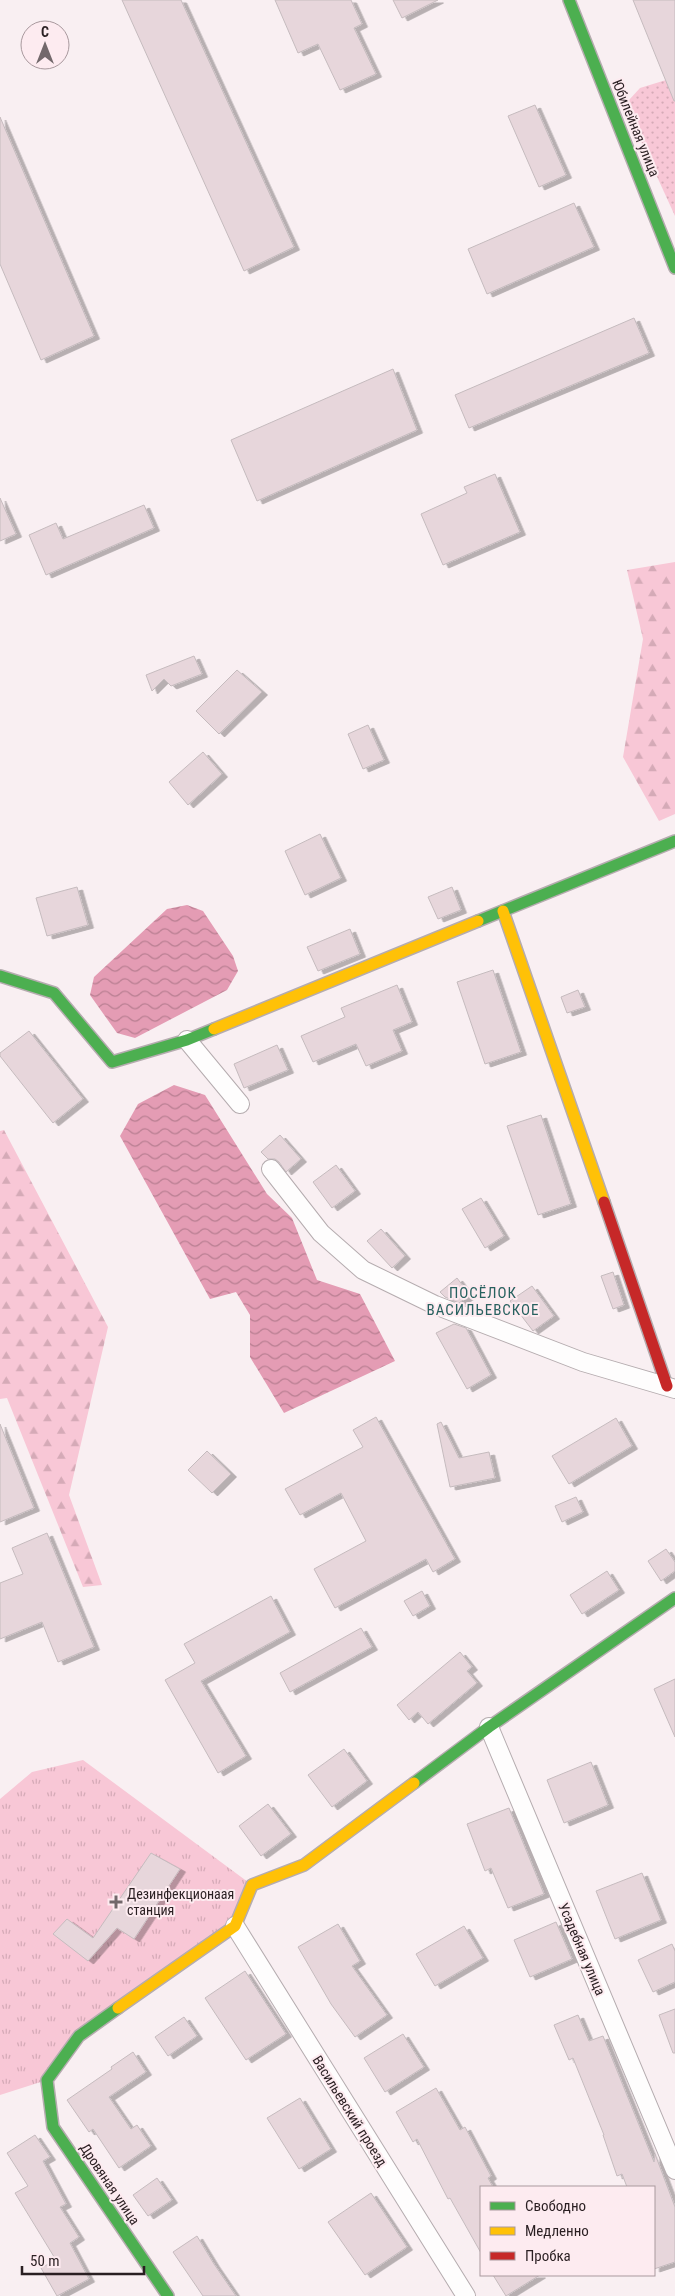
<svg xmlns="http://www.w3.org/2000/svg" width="675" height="2296" font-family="'Roboto Condensed',sans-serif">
<defs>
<pattern id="grass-dots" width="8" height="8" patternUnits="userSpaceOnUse" patternTransform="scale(1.25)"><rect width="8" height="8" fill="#f8c7d6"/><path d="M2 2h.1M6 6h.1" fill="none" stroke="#d5aab7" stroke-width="1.8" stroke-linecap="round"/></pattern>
<pattern id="forest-firs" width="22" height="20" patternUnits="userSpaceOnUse" patternTransform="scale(1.25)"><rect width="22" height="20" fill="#f8c7d6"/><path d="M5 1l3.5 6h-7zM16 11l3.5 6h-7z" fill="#d5aab7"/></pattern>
<pattern id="park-tufts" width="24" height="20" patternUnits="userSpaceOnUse" patternTransform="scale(1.25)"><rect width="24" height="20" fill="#f8c7d6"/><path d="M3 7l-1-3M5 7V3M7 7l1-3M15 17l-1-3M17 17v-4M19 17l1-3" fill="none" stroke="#d5aab7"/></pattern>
<pattern id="water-waves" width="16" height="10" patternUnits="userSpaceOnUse" patternTransform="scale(1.25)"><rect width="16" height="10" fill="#e49cb4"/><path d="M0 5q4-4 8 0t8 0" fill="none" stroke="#b97f92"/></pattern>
<filter id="shadow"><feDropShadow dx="5.5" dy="3" stdDeviation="0" flood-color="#0004"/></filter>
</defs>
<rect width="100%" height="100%" fill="#f9eff2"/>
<path fill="url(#grass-dots)" d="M 666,80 L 675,98 L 675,216 L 628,113 L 629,100 L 640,88 Z"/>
<path fill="url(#forest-firs)" d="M 675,562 L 675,814 L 659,821 L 623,757 L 643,639 L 627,570 Z
M 4,1130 L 108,1327 L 69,1495 L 102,1585 L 83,1587 L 7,1398 L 0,1399 L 0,1131 Z"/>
<path fill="url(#park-tufts)" d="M 83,1760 L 252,1885 L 235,1926 L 79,2036 L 47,2080 L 0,2095 L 0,1799 L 32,1772 Z"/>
<path fill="url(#water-waves)" d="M 187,905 L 203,911 L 233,956 L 238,971 L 227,990 L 135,1038 L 117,1033 L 90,995 L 94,977 L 167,909 Z
M 174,1085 L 205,1095 L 267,1194 L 292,1218 L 317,1280 L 360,1294 L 395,1361 L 284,1413 L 250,1357 L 250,1315 L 236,1292 L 210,1299 L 120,1136 L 138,1104 Z"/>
<path fill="#e7d6db" stroke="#c5bbbe" filter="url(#shadow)" d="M 122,0 L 181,0 L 294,247 L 244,271 Z
M 275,0 L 351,0 L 362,24 L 354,28 L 376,74 L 340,90 L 318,44 L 298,53 Z
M 393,0 L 438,0 L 402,18 Z
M 633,0 L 675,0 L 675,101 L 674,101 Z
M 535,105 L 566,175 L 539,187 L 508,116 Z
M 0,117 L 94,336 L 41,360 L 0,264 Z
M 574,203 L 594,247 L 487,294 L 468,249 Z
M 634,318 L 649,353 L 469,428 L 455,395 Z
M 393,369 L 417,430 L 257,501 L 231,440 Z
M 495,474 L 520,532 L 443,565 L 421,514 L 467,493 L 464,487 Z
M 0,498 L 16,534 L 0,541 Z
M 144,505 L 154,528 L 46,575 L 29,535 L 56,523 L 63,539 Z
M 194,656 L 202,674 L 171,686 L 164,679 L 152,691 L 146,675 Z
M 237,670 L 262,692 L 219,734 L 196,711 Z
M 368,725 L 384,760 L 363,769 L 348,734 Z
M 203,752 L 222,774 L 188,805 L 169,782 Z
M 320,834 L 341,878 L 305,895 L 285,851 Z
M 77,887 L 88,925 L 47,936 L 36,898 Z
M 452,887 L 461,910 L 438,919 L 428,897 Z
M 350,929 L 360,954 L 318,971 L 307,947 Z
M 493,970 L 521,1052 L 485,1064 L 457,982 Z
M 397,985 L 412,1022 L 393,1030 L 402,1051 L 366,1066 L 356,1044 L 313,1062 L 301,1036 L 345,1017 L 341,1008 Z
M 578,990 L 585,1007 L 567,1013 L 561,997 Z
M 29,1031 L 83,1099 L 53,1123 L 0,1056 L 0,1053 Z
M 277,1045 L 288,1070 L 244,1088 L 234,1064 Z
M 541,1115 L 571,1204 L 538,1215 L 507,1126 Z
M 280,1135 L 301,1159 L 286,1172 L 279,1162 L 275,1159 L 268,1159 L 261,1152 Z
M 336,1165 L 355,1191 L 332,1208 L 313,1182 Z
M 481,1198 L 504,1236 L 485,1248 L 462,1209 Z
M 381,1229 L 405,1256 L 392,1268 L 367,1241 Z
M 613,1272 L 624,1305 L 613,1309 L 601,1276 Z
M 457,1278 L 470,1295 L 459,1303 L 445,1297 L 440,1292 Z
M 532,1286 L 554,1316 L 533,1331 L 510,1301 Z
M 454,1324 L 466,1328 L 491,1375 L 467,1389 L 436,1333 Z
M 376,1417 L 455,1559 L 433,1572 L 426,1559 L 335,1608 L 314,1569 L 366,1541 L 341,1493 L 300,1515 L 285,1489 L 363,1447 L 353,1430 Z
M 616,1418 L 632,1446 L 569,1484 L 552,1456 Z
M 441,1422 L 459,1458 L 489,1452 L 495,1478 L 450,1487 L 437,1424 Z
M 0,1424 L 34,1508 L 0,1522 Z
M 207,1451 L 231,1474 L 212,1493 L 188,1470 Z
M 576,1497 L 583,1512 L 562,1522 L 555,1506 Z
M 47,1533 L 94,1647 L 58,1662 L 42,1622 L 0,1639 L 0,1583 L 23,1574 L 12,1548 Z
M 666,1549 L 675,1562 L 675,1571 L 661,1581 L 648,1561 Z
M 607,1571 L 619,1590 L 582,1614 L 570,1595 Z
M 422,1591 L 430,1606 L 413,1616 L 404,1601 Z
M 271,1596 L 290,1632 L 201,1681 L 246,1756 L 218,1773 L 165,1680 L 195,1663 L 184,1644 Z
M 361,1628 L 372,1647 L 290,1692 L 280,1673 Z
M 460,1652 L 472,1667 L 467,1671 L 477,1683 L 428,1724 L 418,1712 L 409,1720 L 397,1705 Z
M 675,1679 L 675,1737 L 654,1689 Z
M 344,1749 L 367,1781 L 332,1807 L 308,1775 Z
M 591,1762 L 608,1805 L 564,1823 L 547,1780 Z
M 268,1804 L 291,1834 L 261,1856 L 239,1826 Z
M 509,1808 L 544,1894 L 508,1908 L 491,1868 L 485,1871 L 467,1824 Z
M 151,1853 L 180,1869 L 134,1939 L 117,1928 L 88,1961 L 53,1934 L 67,1919 L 93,1938 Z
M 642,1873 L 661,1920 L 615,1939 L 596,1891 Z
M 556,1922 L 572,1959 L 530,1977 L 514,1940 Z
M 338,1924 L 360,1961 L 352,1966 L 387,2015 L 355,2037 L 331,2004 L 298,1947 Z
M 464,1926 L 483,1958 L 435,1986 L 416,1954 Z
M 672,1944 L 675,1951 L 675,1982 L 653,1992 L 638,1960 Z
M 245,1971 L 286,2034 L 246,2060 L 205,1998 Z
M 675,2009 L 675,2053 L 673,2053 L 659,2015 Z
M 578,2015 L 589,2041 L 603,2036 L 654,2162 L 655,2154 L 675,2207 L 675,2262 L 654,2269 L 654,2187 L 627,2187 L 622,2174 L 617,2176 L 603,2135 L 604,2135 L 573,2058 L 569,2060 L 554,2025 Z
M 184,2017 L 197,2036 L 168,2056 L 155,2037 Z
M 403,2034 L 424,2067 L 385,2092 L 364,2058 Z
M 133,2052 L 146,2072 L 109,2097 L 131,2129 L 137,2125 L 151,2146 L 119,2168 L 93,2129 L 89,2132 L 67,2100 L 112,2069 L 111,2067 Z
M 436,2088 L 460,2130 L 465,2127 L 491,2176 L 488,2178 L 493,2187 L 481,2187 L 481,2253 L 450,2198 L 448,2199 L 417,2139 L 413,2142 L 396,2112 Z
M 300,2098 L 331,2149 L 299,2169 L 267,2118 Z
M 35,2135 L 50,2157 L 43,2161 L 66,2204 L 60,2207 L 79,2237 L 70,2243 L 89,2279 L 57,2296 L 41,2268 L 56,2260 L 15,2193 L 28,2186 L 7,2153 Z
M 157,2178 L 172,2200 L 148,2216 L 133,2195 Z
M 371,2193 L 407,2247 L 365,2275 L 328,2222 Z
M 197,2236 L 214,2264 L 236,2296 L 203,2296 L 173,2252 Z
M 493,2275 L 540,2275 L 506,2296 Z"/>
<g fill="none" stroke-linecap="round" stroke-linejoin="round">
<g stroke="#b5acaf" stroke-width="20">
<path id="street" d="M 187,1040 L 240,1104
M 271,1169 L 321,1233 L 363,1270 L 435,1305 L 583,1362 L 675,1389
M 489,1727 L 675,2170
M 235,1926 L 466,2296"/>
</g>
<g stroke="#b5acaf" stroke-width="14">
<path id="fast" d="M 569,0 L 675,268
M 478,921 L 675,841
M 0,976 L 54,993 L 112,1062 L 187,1040 L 214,1029
M 414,1783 L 489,1727 L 675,1598
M 118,2008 L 79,2036 L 47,2080 L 53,2127 L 168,2296"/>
</g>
<g stroke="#b5acaf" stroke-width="14">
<path id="slow" d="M 503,911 L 604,1202
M 214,1029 L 478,921
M 118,2008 L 235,1926 L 252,1885 L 304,1865 L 414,1783"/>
</g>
<g stroke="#b5acaf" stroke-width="14">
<path id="jam" d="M 604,1202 L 667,1386"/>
</g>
<use href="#street" stroke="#fefdfd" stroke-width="18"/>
<use href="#fast" stroke="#4caf50" stroke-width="11"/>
<use href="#slow" stroke="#ffc107" stroke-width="11"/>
<use href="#jam" stroke="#c62828" stroke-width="11"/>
</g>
<path fill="#72686b" stroke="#fdebf0" stroke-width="2" d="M113.5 1894.5h5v5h5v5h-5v5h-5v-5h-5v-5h5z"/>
<g text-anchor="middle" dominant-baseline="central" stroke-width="4" stroke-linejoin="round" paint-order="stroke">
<g font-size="14" fill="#2a1f22" stroke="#fdebf0">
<text transform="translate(636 128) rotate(68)">Юбилейная улица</text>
<text transform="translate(582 1949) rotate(67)">Усадебная улица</text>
<text transform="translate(350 2111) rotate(58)">Васильевский проезд</text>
<text transform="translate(110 2184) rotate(56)">Дровяная улица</text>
</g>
<g font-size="14" fill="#2a1f22" stroke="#fdebf0" text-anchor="start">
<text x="127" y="1894">Дезинфекционаая<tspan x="127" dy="16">станция</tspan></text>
</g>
<g font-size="15" letter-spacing="1" fill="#27615f" stroke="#fdebf0">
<text x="483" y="1293">ПОСЁЛОК<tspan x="483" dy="17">ВАСИЛЬЕВСКОЕ</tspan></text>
</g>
</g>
<rect x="480" y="2186" width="175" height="90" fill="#fdebf0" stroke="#a9999e"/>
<rect x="490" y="2202" width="25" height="8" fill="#4caf50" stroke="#a9999e"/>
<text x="525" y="2211" font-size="15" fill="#2a1f22">Свободно</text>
<rect x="490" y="2227" width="25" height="8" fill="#ffc107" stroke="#a9999e"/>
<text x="525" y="2236" font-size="15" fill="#2a1f22">Медленно</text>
<rect x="490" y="2252" width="25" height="8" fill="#c62828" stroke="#a9999e"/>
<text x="525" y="2261" font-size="15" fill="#2a1f22">Пробка</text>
<g transform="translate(45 45)"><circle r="24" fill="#fdebf0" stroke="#a9999e"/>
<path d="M0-4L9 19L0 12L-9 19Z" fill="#72686b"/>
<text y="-8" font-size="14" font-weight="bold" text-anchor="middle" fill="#2a1f22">С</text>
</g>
<path d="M22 2266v8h122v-8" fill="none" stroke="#2a1f22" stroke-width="2.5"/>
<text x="30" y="2266" font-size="15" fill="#2a1f22" stroke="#fdebf0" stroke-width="4" paint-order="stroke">50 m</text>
</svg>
